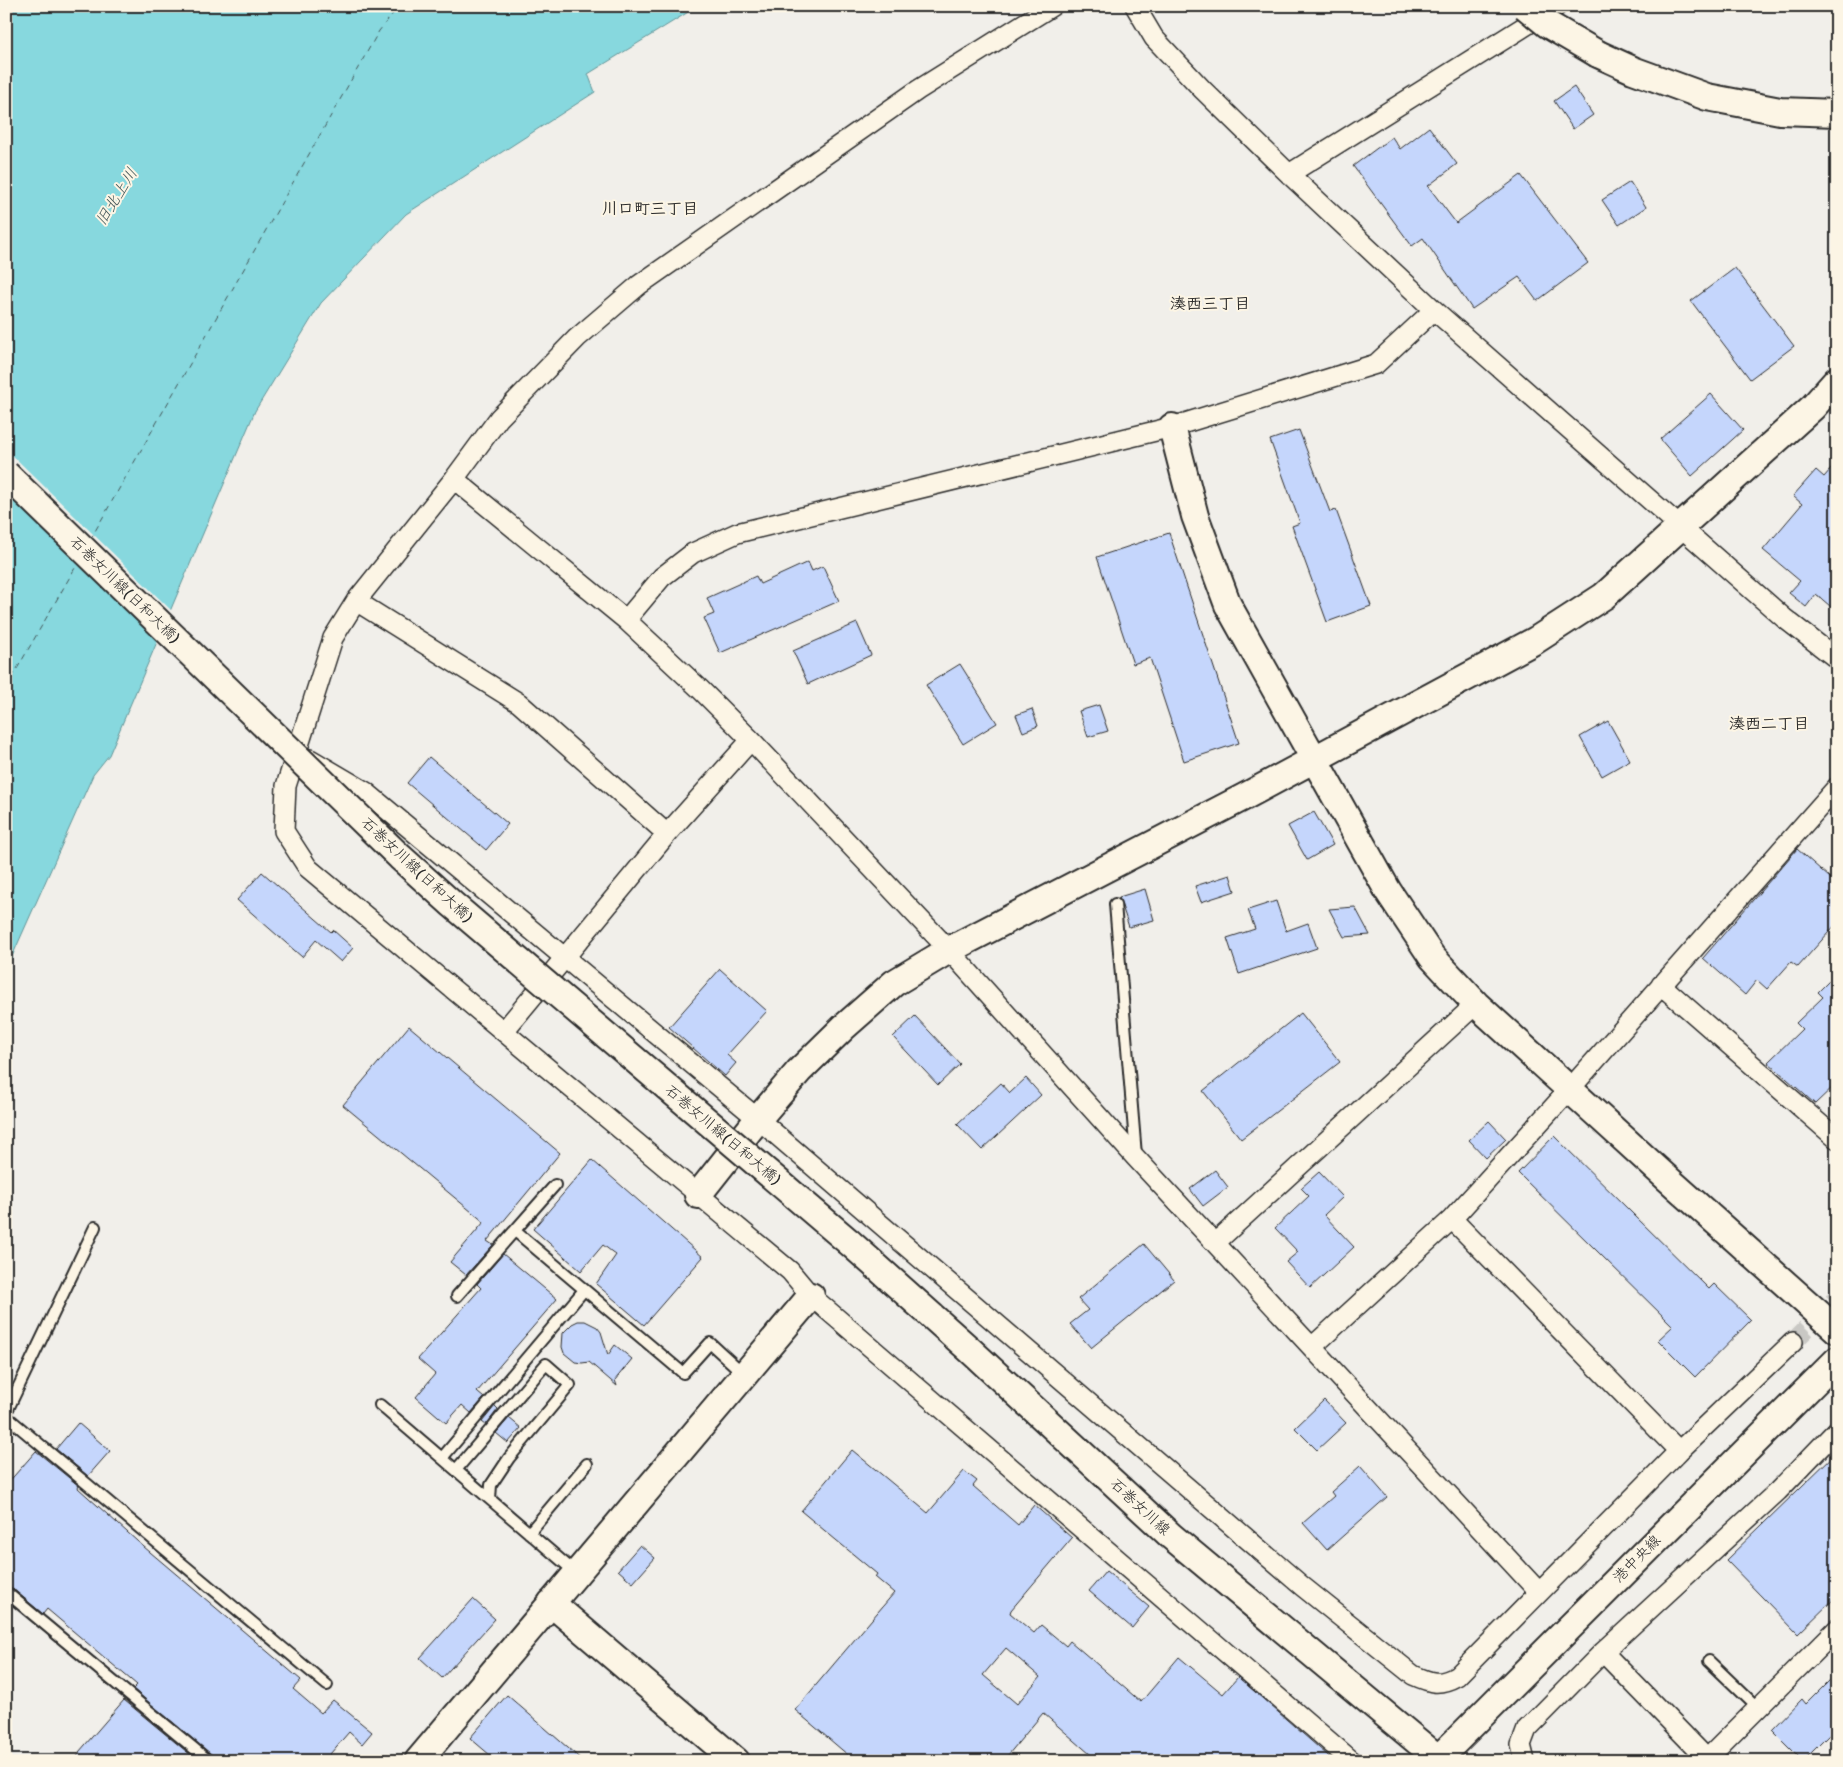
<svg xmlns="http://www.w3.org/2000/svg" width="1843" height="1767" font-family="'Balsamiq Sans','Klee One',sans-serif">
<rect width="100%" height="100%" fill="#f1efea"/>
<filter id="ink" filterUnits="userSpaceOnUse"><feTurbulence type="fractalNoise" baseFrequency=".02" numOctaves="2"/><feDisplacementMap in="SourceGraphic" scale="10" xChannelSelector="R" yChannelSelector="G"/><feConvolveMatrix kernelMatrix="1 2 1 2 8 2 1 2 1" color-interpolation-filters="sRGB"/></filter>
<g filter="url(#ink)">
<path fill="#87d8de" stroke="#629396" d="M 6,6 L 698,6 L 588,74 L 595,92 L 406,214 L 321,303 L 255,411 L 109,755 L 93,775 L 6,970 Z"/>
<path fill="#f1efea" d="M 6,449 L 173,612 L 160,641 L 6,490 Z"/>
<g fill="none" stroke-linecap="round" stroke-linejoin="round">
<path stroke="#425658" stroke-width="1" stroke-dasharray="6 5" stroke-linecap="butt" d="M 90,540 L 379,31 L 399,6
M 6,688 L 79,561"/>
</g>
<path fill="#c5d6fc" stroke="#2b2b2b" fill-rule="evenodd" d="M 1574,87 L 1593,115 L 1573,129 L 1554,101 Z
M 1429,127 L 1457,164 L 1428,186 L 1456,223 L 1521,175 L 1588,263 L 1537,301 L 1519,277 L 1472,309 L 1423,238 L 1412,246 L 1353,166 L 1392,137 L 1400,149 Z
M 1630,182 L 1646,207 L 1619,225 L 1602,200 Z
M 1735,268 L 1794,346 L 1750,379 L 1691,301 Z
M 1711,394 L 1743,430 L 1692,476 L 1660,439 Z
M 1299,430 L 1330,512 L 1336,510 L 1371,606 L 1327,622 L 1292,526 L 1300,523 L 1270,440 Z
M 1837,462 L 1837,612 L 1816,594 L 1806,607 L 1789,593 L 1800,581 L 1763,550 L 1802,504 L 1793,496 L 1816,470 L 1824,477 Z
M 1169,533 L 1239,743 L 1184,761 L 1150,658 L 1133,664 L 1097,557 Z
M 808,562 L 812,571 L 823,566 L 839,601 L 720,653 L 704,618 L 714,614 L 707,598 L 756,576 L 760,584 Z
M 857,623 L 871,655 L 808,684 L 793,651 Z
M 960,664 L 997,723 L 963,744 L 926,685 Z
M 1099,705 L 1108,731 L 1088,737 L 1079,711 Z
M 1032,709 L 1038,726 L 1023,732 L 1016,715 Z
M 1608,721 L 1630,760 L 1602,776 L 1580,737 Z
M 429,757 L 508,824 L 486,850 L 407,783 Z
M 1314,812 L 1333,845 L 1307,860 L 1288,826 Z
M 1797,849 L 1837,884 L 1837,923 L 1798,967 L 1791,962 L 1767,989 L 1757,980 L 1745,995 L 1703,958 Z
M 262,872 L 331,932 L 333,930 L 353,948 L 341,962 L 316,940 L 302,957 L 237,900 Z
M 1230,875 L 1235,891 L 1201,902 L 1195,886 Z
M 1145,889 L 1154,920 L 1129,927 L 1119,897 Z
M 1276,901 L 1286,931 L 1308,923 L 1317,948 L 1239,974 L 1227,938 L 1255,929 L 1248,910 Z
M 1355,907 L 1370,935 L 1344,937 L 1329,909 Z
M 720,969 L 767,1011 L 727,1055 L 736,1063 L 725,1076 L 669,1027 Z
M 1837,973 L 1837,1083 L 1815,1104 L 1768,1062 L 1802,1029 L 1796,1023 L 1823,997 L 1818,992 Z
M 1301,1013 L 1340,1062 L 1241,1139 L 1203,1091 Z
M 915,1016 L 960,1064 L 938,1085 L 893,1037 Z
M 409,1026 L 560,1153 L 487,1241 L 493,1245 L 466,1275 L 450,1262 L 484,1222 L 343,1105 Z
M 1026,1078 L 1041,1095 L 982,1150 L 957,1124 L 1001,1083 L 1010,1093 Z
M 1489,1121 L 1506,1139 L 1486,1158 L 1469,1140 Z
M 1554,1136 L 1709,1289 L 1714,1284 L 1751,1320 L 1695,1377 L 1658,1340 L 1673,1326 L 1518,1173 Z
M 592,1160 L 703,1257 L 644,1325 L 596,1284 L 616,1255 L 603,1245 L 581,1271 L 533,1229 Z
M 1215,1170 L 1228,1187 L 1203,1206 L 1190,1189 Z
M 1319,1172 L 1343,1197 L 1324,1215 L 1354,1247 L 1310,1288 L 1286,1262 L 1298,1252 L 1275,1228 L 1309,1196 L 1301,1188 Z
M 1144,1244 L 1174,1280 L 1091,1348 L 1070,1324 L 1088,1310 L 1078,1299 Z
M 503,1254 L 557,1299 L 477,1392 L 484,1398 L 471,1413 L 462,1405 L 446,1423 L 416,1397 L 435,1374 L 418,1359 L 481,1288 L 477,1284 Z
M 578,1321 L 585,1321 L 597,1327 L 601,1332 L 608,1355 L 615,1345 L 632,1359 L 615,1380 L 617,1386 L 589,1362 L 582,1363 L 575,1362 L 564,1353 L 562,1347 L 563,1333 L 572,1324 Z
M 1324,1400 L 1346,1423 L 1317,1450 L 1295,1428 Z
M 495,1406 L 498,1409 L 486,1425 L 482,1422 Z
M 509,1418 L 521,1428 L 508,1443 L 496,1433 Z
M 78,1423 L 110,1451 L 88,1476 L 56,1449 Z
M 852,1450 L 928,1513 L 964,1471 L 977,1481 L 973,1486 L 1018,1525 L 1034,1505 L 1072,1538 L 1011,1610 L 1010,1613 L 1034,1633 L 1041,1625 L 1066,1646 L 1070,1641 L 1141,1702 L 1179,1657 L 1223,1694 L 1238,1677 L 1334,1761 L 1098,1761 L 1043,1713 L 1003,1761 L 855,1761 L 795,1710 L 894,1593 L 875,1577 L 877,1574 L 801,1511 ZM 1006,1648 L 1040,1677 L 1017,1704 L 983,1675 Z
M 36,1451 L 79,1486 L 78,1488 L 137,1541 L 301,1680 L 293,1689 L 321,1713 L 333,1700 L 372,1732 L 362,1744 L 349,1732 L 324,1761 L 216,1761 L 213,1756 L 133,1689 L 137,1685 L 47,1609 L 43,1614 L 6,1583 L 6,1485 Z
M 1837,1452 L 1837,1596 L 1798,1634 L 1726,1560 Z
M 1360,1466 L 1387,1497 L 1327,1550 L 1303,1523 L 1334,1496 L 1331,1492 Z
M 640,1545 L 655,1558 L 633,1583 L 618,1570 Z
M 1106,1571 L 1149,1607 L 1132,1628 L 1089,1591 Z
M 473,1599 L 495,1619 L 442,1678 L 420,1658 Z
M 1837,1673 L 1837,1727 L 1803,1761 L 1772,1730 L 1802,1699 L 1806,1704 Z
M 507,1695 L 583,1761 L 497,1761 L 470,1738 Z
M 124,1700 L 198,1761 L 73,1761 L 80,1753 L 79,1752 Z"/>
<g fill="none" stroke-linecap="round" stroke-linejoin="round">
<path stroke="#c9c8c4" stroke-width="19" stroke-dasharray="19 9" stroke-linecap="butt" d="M 1793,1342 L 1837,1298"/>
<g stroke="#2b2b2b" stroke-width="14">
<path id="lane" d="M 1115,904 L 1136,1155
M 515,1231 L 683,1373 L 710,1343 L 744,1374
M 457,1296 L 555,1185
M 380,1405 L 576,1573
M 6,1413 L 95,1227
M 6,1416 L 327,1685
M 442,1458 L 584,1290
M 456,1470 L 546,1364 L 570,1385 L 509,1458 L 491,1485 L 490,1499
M 529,1533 L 587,1464
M 6,1592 L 209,1761
M 1709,1661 L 1759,1709"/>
</g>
<g stroke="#2b2b2b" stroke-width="22">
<path id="street" d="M 1052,6 L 918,90 L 639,285 L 577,338 L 499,418 L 454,479 L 356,601 L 333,638 L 286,786 L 284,831 L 308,868 L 790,1271 L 811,1296 L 1352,1761
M 1135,6 L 1154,38 L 1203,90 L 1289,174 L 1434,310 L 1784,618 L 1837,659
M 1289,174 L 1557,6
M 454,479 L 626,620 L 701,690 L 751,740 L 949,950 L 1136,1158 L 1538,1591
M 356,601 L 519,703 L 667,834
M 626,620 L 662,577 L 693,553 L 737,533 L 1172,427 L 1376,364 L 1434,310
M 310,759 L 366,792 L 758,1119 L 1302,1586 L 1413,1675 C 1431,1683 1439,1686 1457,1676 L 1679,1451 L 1793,1342
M 1661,985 L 1837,1139
M 504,1031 L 667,834 L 751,740
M 1452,1219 L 1679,1451
M 1215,1243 L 1476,1004
M 1312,1347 L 1452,1219 L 1569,1090 L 1837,787
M 1603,1652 L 1709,1761
M 1707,1759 L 1837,1629
M 1525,1761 L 1521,1745 L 1527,1729 L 1603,1652 L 1778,1491 L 1837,1430"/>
</g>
<g stroke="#2b2b2b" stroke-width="30">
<path id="secondary" d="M 1598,54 L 1633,70 L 1707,97 L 1780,111 L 1837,113
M 1172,427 L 1195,516 L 1228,605 L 1388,891 L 1432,957 L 1476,1004 L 1658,1170 L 1837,1330
M 698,1195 L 758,1119 L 799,1071 L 844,1027 L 894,983 L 949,950 L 1244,797 L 1536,640 L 1604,596 L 1813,407 L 1837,380
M 849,1242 L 970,1350 L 1171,1536 L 1441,1761
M 551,1603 L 736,1761
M 418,1761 L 811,1296
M 1436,1761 L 1837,1360"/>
</g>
<use href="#lane" stroke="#fcf5e5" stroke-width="10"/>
<use href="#street" stroke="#fcf5e5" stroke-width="19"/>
<use href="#secondary" stroke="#fcf5e5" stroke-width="26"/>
<g stroke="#2b2b2b" stroke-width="30" stroke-linecap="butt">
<path id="secondary-bridge" d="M 1525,6 L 1547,24 L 1598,54
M 6,474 L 400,857 L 452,904 L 849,1242"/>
</g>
<use href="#secondary-bridge" stroke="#fcf5e5" stroke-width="26"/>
</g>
</g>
<g text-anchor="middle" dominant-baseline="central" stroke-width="4" stroke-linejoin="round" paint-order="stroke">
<g font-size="15" fill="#2b2b2b" stroke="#fcf5e5">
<text transform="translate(125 590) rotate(44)">石巻女川線(日和大橋)</text>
<text transform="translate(417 870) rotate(43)">石巻女川線(日和大橋)</text>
<text transform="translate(723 1135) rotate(40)">石巻女川線(日和大橋)</text>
<text transform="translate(1140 1507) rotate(43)">石巻女川線</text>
<text transform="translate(1637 1559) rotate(-45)">港中央線</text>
</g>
<g font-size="16" font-style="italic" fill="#425658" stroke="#fcf5e5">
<text transform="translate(117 197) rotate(-58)">旧北上川</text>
</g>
<g font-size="16" font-weight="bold" fill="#2b2b2b" stroke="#fcf5e5">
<text x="650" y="209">川口町三丁目</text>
<text x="1210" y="304">湊西三丁目</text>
<text x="1769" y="724">湊西二丁目</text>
</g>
</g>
<rect width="1843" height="1767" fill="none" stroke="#fcf5e5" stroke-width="25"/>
<rect x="12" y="12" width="1818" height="1742" fill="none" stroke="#2b2b2b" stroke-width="2" filter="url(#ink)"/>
</svg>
